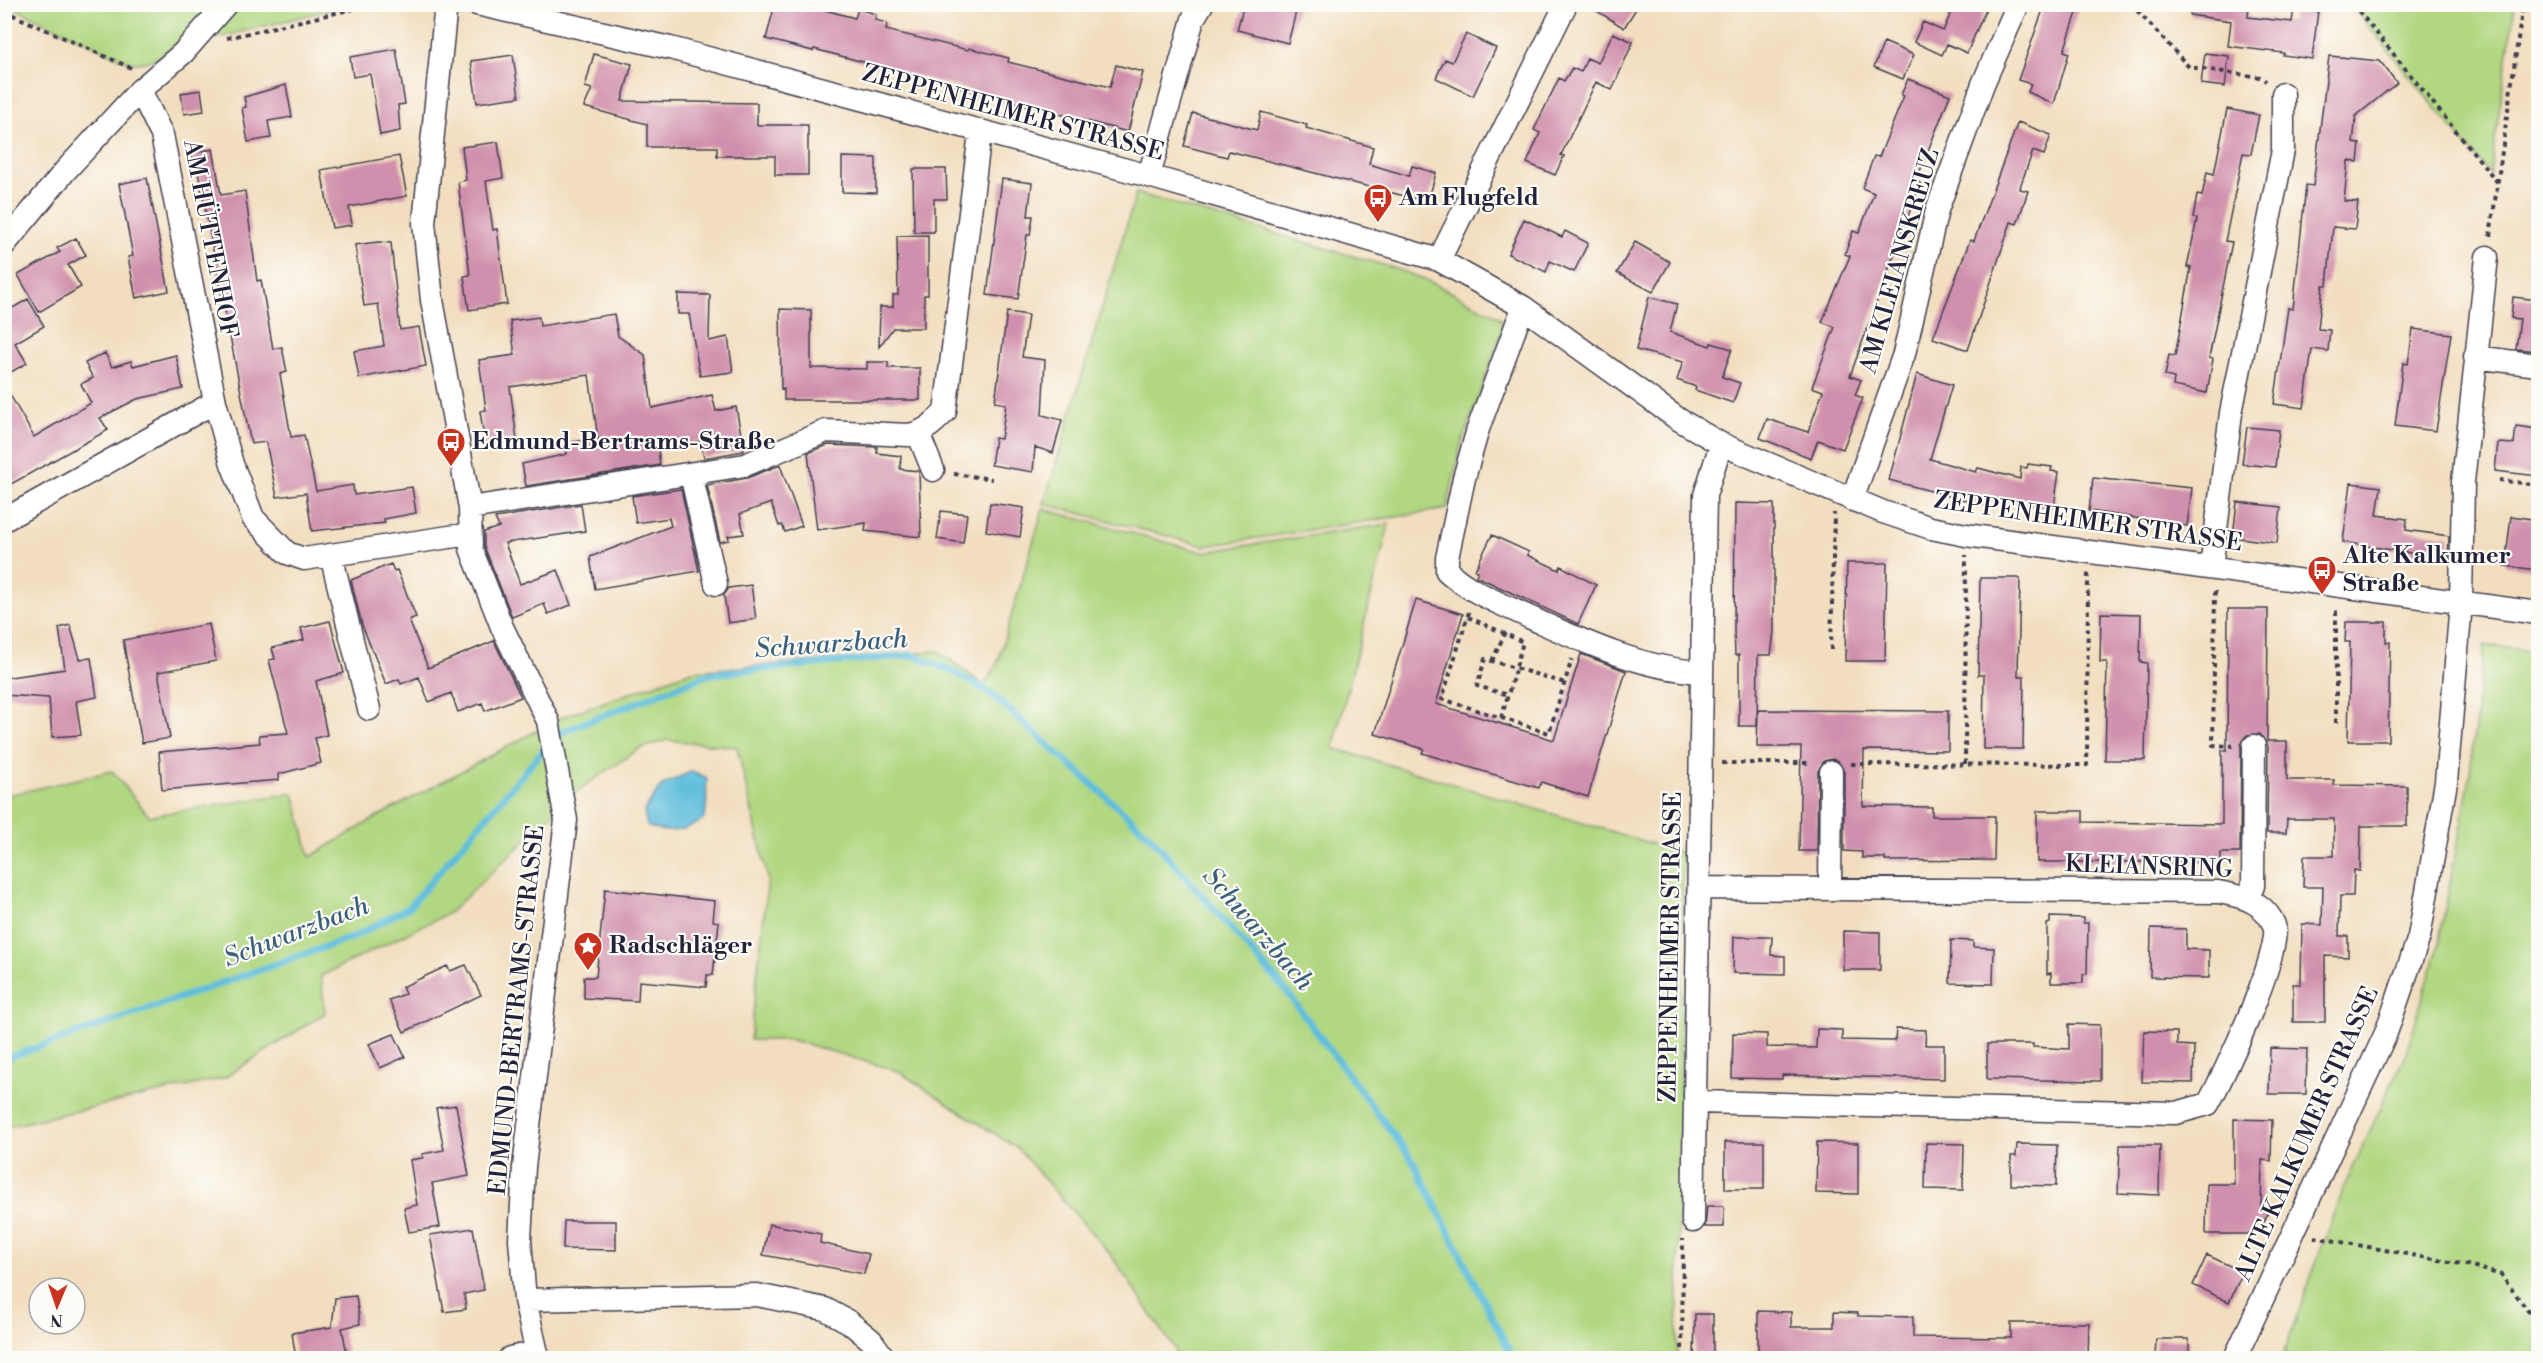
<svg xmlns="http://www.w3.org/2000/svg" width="2543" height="1363" font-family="'Libre Bodoni',serif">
<rect width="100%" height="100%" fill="#fdfcf7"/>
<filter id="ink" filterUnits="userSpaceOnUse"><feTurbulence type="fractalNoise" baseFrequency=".0167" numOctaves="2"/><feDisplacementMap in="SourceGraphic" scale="12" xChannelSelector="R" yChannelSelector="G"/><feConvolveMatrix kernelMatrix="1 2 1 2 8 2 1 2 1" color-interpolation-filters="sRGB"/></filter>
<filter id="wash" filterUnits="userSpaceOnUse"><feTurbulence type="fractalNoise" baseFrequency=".008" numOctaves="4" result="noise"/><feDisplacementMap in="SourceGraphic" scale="24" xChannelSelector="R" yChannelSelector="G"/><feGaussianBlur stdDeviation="1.35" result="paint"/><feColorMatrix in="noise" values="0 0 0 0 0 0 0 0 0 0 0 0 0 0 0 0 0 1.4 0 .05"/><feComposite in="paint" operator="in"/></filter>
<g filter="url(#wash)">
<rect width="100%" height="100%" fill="#f2debf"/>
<path fill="#b1d781" stroke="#6a7c5e" stroke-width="1.5" d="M 5,4 L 210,5 C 190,31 167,65 131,63 Z
M 230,5 L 349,5 L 201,42 Z
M 2351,5 L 2515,5 L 2490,174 Z
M 1136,193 L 1397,269 L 1429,281 L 1501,318 L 1502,331 L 1460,448 L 1447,509 L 1205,546 L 1044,504 Z
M 1043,509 L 1203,552 L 1389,524 L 1333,748 L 1683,853 L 1677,1358 L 1177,1358 L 1174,1348 L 1111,1255 L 1018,1149 L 898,1071 L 792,1040 L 750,1040 L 768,879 L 737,747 L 667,740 L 639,749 L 576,792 L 449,913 L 321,976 L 325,1013 L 224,1078 L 5,1127 L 4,796 L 112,771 L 149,816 L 294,793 L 310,857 L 377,817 L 562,717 L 692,671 L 938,651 L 984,685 L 997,664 Z
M 2484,645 L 2538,652 L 2538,1358 L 2282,1358 L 2340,1196 L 2407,1050 L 2437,951 L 2469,783 Z"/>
<path fill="#5ebedc" stroke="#40708c" stroke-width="1.5" d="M 692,771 L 707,778 C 705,795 709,802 704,819 C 686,832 668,835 647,826 L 644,811 L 662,785 Z"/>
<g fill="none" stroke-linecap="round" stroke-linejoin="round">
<path stroke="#5ebedc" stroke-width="7" d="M 555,738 L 561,732 L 710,674 L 913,655 L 952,671 L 989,692 L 1149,835 L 1286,991 L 1413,1161 L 1513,1358
M 4,1059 L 354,937 L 409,907 L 547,746"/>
</g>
<g id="blocks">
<path fill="#d08fac" d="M 775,4 L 802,4 L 855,18 L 858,9 L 876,14 L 875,20 L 887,23 L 886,30 L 968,50 L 969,48 L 1009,58 L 1008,62 L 1110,87 L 1116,65 L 1143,72 L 1128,132 L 814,49 L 813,51 L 766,39 Z
M 1244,4 L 1298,4 L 1288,43 L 1237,30 Z
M 1586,4 L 1639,4 L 1624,28 Z
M 1955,4 L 1988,4 L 1967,53 L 1947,44 L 1942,55 L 1914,42 L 1923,22 L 1943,31 Z
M 2045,4 L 2080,4 L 2064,51 L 2069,53 L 2054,104 L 2028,92 L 2031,84 L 2018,80 Z
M 2191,4 L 2249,4 L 2248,17 L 2292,22 L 2294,9 L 2318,11 L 2312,59 L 2283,55 L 2284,53 L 2228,46 L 2231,21 L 2190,15 Z
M 1613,33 L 1633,42 L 1612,90 L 1596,82 L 1561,155 L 1564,156 L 1555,175 L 1527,163 L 1540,133 L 1534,130 L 1559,78 L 1564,81 L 1572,68 L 1581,72 L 1587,58 L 1598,63 Z
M 1466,34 L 1496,48 L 1473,96 L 1436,78 L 1445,59 L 1452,62 Z
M 1884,42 L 1914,55 L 1903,79 L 1874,67 Z
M 396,49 L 405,104 L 398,105 L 400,131 L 380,135 L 370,74 L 353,77 L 350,57 Z
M 2205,53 L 2229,56 L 2225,87 L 2201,84 Z
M 594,54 L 632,64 L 622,101 L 757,103 L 757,125 L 808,125 L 808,175 L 775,175 L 775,156 L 717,156 L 717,147 L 647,147 L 647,124 L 584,107 L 592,89 L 585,87 Z
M 513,55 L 519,97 L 477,103 L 471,61 Z
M 2329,56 L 2380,61 L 2397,83 L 2356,116 L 2353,143 L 2360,144 L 2358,162 L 2348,161 L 2344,201 L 2358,202 L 2355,229 L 2333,227 L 2327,285 L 2323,285 L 2318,329 L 2330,330 L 2328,351 L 2312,349 L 2304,408 L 2274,404 L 2288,308 L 2293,309 L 2306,185 L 2313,186 Z
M 1908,79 L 1950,95 L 1916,181 L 1920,183 L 1850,376 L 1861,380 L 1855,395 L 1863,398 L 1843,449 L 1818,440 L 1811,458 L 1760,438 L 1767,419 L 1808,432 L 1823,391 L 1812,387 L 1835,327 L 1822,322 L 1850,256 L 1845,254 L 1853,231 L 1859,233 L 1874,193 L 1862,188 L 1874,156 L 1879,157 L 1904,96 L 1901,95 Z
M 286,85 L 292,117 L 268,121 L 271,138 L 248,142 L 242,108 L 246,107 L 244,97 Z
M 201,90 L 204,111 L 184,114 L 181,93 Z
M 2227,109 L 2259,115 L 2251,154 L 2243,153 L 2225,241 L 2232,242 L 2209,358 L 2213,359 L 2207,393 L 2173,386 L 2174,378 L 2165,376 L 2169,355 L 2175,356 L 2182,318 L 2191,267 L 2187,267 L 2197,219 L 2193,218 L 2197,195 L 2202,196 L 2207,172 L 2214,174 Z
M 1261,112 L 1307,125 L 1306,128 L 1373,147 L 1369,164 L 1409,176 L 1412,166 L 1436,173 L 1428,202 L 1229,151 L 1227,157 L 1184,146 L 1193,113 L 1257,130 Z
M 2018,122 L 2051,135 L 2044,155 L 2033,151 L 2021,184 L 2020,189 L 2028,191 L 2017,224 L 2011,222 L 1968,350 L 1933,338 L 1970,240 L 1974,241 Z
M 498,142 L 503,178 L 486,181 L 493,230 L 497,229 L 507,304 L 469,310 L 464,276 L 470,275 L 458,182 L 466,180 L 462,147 Z
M 213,149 L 221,195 L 245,191 L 257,281 L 261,280 L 273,349 L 282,347 L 287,372 L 280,374 L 291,437 L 304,435 L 316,491 L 353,485 L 354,495 L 412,487 L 416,513 L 384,519 L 385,523 L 312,531 L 306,493 L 277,497 L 266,442 L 251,444 L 198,172 L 195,173 L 192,153 Z
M 399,156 L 407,196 L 349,207 L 352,225 L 332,228 L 321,170 Z
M 842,157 L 876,158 L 876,193 L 842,192 Z
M 913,169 L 946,169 L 947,199 L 934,199 L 934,232 L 914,232 Z
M 147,178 L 169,291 L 136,298 L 128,257 L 133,256 L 119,184 Z
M 1002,179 L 1032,183 L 1028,216 L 1033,216 L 1030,235 L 1027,235 L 1018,299 L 987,295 Z
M 1524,219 L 1562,237 L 1565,231 L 1588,243 L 1574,272 L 1550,261 L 1546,272 L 1508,254 Z
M 928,235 L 928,295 L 924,295 L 924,328 L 893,328 L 879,347 L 880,307 L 893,307 L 893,295 L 898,295 L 897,236 Z
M 76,238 L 86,255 L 68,265 L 81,287 L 39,312 L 18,275 L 60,252 L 57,248 Z
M 378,242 L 391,243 L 400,330 L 419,327 L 426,366 L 359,378 L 354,351 L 384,346 L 378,304 L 364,306 L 355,245 Z
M 1635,242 L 1670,262 L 1653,292 L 1617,273 Z
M 678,294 L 710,295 L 709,341 L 728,337 L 733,372 L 700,376 L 689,314 L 678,314 Z
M 1649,297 L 1677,304 L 1670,332 L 1710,346 L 1711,343 L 1732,349 L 1722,377 L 1740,383 L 1733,403 L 1695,390 L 1696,387 L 1677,380 L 1683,362 L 1636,350 Z
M 2513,297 L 2538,300 L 2538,351 L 2516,349 L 2520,319 L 2511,318 Z
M 28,299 L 44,326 L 15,343 L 27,363 L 4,376 L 4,313 Z
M 780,309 L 811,310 L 811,368 L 867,369 L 867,362 L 888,362 L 888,368 L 920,368 L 920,400 L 784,400 L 784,388 L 781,389 Z
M 1007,312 L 1028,315 L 1022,357 L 1045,360 L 1042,415 L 1062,420 L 1053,453 L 1035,447 L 1033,472 L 991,465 L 995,438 L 1001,439 L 1006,404 L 995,402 Z
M 614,314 L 618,336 L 645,355 L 652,408 L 712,395 L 716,411 L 736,407 L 744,451 L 704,458 L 700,441 L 658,449 L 660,465 L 526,486 L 522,464 L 567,454 L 565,443 L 598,439 L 589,375 L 510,387 L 517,440 L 485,444 L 480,411 L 486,410 L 479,360 L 515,355 L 510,321 L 539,317 L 540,326 Z
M 2413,329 L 2451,334 L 2436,431 L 2395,426 L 2403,363 L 2408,364 Z
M 105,353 L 112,367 L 131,361 L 133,366 L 176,355 L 183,389 L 137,399 L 100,418 L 108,430 L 4,488 L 4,384 L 34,437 L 91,403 L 81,384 L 93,378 L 85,363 Z
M 1917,374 L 1952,385 L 1930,459 L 1976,472 L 1978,468 L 2020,479 L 2021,467 L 2027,468 L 2028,464 L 2052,467 L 2051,471 L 2059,472 L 2054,507 L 1985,497 L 1984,505 L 1889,480 Z
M 2516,426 L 2538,429 L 2538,476 L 2495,471 L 2498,443 L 2514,444 Z
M 2247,427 L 2279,430 L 2275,467 L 2242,464 Z
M 828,445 L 877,447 L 877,453 L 901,456 L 900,469 L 919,471 L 921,537 L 865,531 L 866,523 L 817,530 L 808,453 Z
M 780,465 L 802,526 L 785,532 L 782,525 L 779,526 L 771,503 L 740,514 L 744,534 L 728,536 L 729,540 L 720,542 L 707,485 L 747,478 Z
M 2093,478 L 2192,488 L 2187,526 L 2089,511 Z
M 2351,483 L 2381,487 L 2377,515 L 2407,519 L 2406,530 L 2449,536 L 2448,559 L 2343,542 Z
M 681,489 L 699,571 L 595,589 L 590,557 L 671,526 L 669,518 L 636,523 L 632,496 Z
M 2237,502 L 2281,507 L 2277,543 L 2233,537 Z
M 990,503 L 1024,508 L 1020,537 L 986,531 Z
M 1735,503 L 1774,504 L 1774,631 L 1771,655 L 1758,655 L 1757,726 L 1739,726 L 1739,655 L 1735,655 L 1734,631 Z
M 581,504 L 585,531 L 505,543 L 520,584 L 558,570 L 571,605 L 548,614 L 544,604 L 512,617 L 484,546 L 484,532 L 499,527 L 495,518 Z
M 941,511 L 967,514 L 963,543 L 937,539 Z
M 2511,516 L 2538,520 L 2538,570 L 2505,566 Z
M 1492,535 L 1529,552 L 1527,555 L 1559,570 L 1561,566 L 1596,585 L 1578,624 L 1476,576 L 1478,571 L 1475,570 Z
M 1847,563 L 1887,563 L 1885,661 L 1845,661 Z
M 391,564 L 394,571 L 397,570 L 416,617 L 409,620 L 428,668 L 494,641 L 521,697 L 485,711 L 482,703 L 458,712 L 451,693 L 429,702 L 419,677 L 401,684 L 399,679 L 386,684 L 362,625 L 351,580 Z
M 1980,578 L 2020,578 L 2018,676 L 2024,676 L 2023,749 L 1983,749 L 1984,675 L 1978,675 Z
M 751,585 L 756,619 L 728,623 L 724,595 L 729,588 Z
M 1416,600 L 1463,614 L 1436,704 L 1554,740 L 1581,654 L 1626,671 L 1588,797 L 1541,782 L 1539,788 L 1422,753 L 1424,749 L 1375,734 Z
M 2228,609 L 2268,609 L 2267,741 L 2287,741 L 2287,780 L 2334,780 L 2334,785 L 2407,786 L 2407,826 L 2361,826 L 2360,871 L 2354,870 L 2353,896 L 2340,896 L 2339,936 L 2348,936 L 2348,957 L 2325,956 L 2325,1022 L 2293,1022 L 2293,984 L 2301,984 L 2302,924 L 2322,925 L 2323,887 L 2303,887 L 2304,856 L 2334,856 L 2334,819 L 2287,819 L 2286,833 L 2267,833 L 2268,746 L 2260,734 L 2247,735 L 2241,745 L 2240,853 L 2221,853 L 2221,862 L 2037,862 L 2037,811 L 2083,811 L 2083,822 L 2222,824 L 2222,750 L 2227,750 Z
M 2101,613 L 2141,614 L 2140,662 L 2147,663 L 2145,760 L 2105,760 L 2107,662 L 2100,662 Z
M 330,621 L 344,673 L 316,681 L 327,735 L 315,738 L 321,763 L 279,774 L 279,780 L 162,790 L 159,752 L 260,743 L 259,735 L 288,733 L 269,660 L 275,659 L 272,648 L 304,640 L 301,628 Z
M 2346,622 L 2386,622 L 2386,642 L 2390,642 L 2388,741 L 2348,741 L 2350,642 L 2345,642 Z
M 209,624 L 216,661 L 158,672 L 170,738 L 142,743 L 123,640 Z
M 70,625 L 80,659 L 91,658 L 97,697 L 76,701 L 81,735 L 52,737 L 49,698 L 4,695 L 4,678 L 65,669 L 59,628 Z
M 1758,710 L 1948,711 L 1948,751 L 1864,750 L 1863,806 L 1932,807 L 1932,816 L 1995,816 L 1994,860 L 1885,861 L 1885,858 L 1862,858 L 1862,852 L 1844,851 L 1844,772 L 1838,761 L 1832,759 L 1824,761 L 1818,771 L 1817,851 L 1799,851 L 1801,747 L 1757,747 Z
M 605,889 L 715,901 L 713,921 L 719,922 L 713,975 L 707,975 L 706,987 L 639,981 L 638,1001 L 584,998 L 584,977 L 596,977 Z
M 2050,917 L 2083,918 L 2083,923 L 2088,923 L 2087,974 L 2083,974 L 2083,983 L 2051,983 L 2051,973 L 2047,974 L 2047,924 L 2050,923 Z
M 2151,928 L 2186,929 L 2186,949 L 2209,950 L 2209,978 L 2150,977 Z
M 1843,931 L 1880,932 L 1880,970 L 1843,970 Z
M 1734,937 L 1772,937 L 1771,955 L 1785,956 L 1785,974 L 1733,973 Z
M 1951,940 L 1973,941 L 1973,947 L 1994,948 L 1993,984 L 1950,983 Z
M 466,965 L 481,995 L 404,1032 L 389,1000 L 405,994 L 402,987 L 447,966 L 450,971 Z
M 2069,1024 L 2100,1025 L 2100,1081 L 1987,1079 L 1987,1044 L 2033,1044 L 2033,1047 L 2069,1049 Z
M 1817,1029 L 1842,1030 L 1842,1040 L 1895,1041 L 1896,1029 L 1926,1030 L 1925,1045 L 1944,1045 L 1944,1079 L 1782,1075 L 1782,1079 L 1732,1078 L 1733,1033 L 1767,1034 L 1767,1047 L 1816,1048 Z
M 2144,1031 L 2177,1032 L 2177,1045 L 2194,1046 L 2193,1083 L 2142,1082 Z
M 394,1034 L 405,1057 L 380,1068 L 369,1044 Z
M 2270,1048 L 2307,1049 L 2306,1094 L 2269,1094 Z
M 456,1105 L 469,1176 L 432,1183 L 440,1227 L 409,1232 L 404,1208 L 417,1205 L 410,1160 L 423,1158 L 422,1154 L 444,1150 L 436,1108 Z
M 2234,1119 L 2272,1120 L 2271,1161 L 2262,1160 L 2261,1210 L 2269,1210 L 2259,1234 L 2206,1234 L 2207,1184 L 2234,1184 Z
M 1725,1142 L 1764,1142 L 1764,1189 L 1725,1189 Z
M 1817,1142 L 1858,1143 L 1858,1194 L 1816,1193 Z
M 1926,1143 L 1964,1144 L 1963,1190 L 1925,1189 Z
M 2017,1144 L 2057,1145 L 2056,1186 L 2011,1185 L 2011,1156 L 2016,1156 Z
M 2120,1145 L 2160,1145 L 2159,1195 L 2118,1193 Z
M 1707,1206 L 1724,1206 L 1724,1227 L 1705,1227 Z
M 564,1221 L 616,1221 L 616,1250 L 563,1249 Z
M 769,1224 L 821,1234 L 820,1243 L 869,1254 L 864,1274 L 763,1255 Z
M 473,1228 L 484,1290 L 464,1294 L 466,1309 L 444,1312 L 430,1235 Z
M 2207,1255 L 2243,1272 L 2229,1302 L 2193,1285 Z
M 356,1296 L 360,1324 L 342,1328 L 348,1359 L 296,1359 L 292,1333 L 332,1327 L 335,1298 Z
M 1758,1311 L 1791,1312 L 1791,1327 L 1834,1327 L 1834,1312 L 1858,1313 L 1858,1316 L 1913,1317 L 1913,1337 L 2011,1338 L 2011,1323 L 2089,1323 L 2088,1359 L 1758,1359 Z
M 1695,1314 L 1713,1314 L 1713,1359 L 1694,1359 Z
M 2156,1339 L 2189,1339 L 2189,1359 L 2155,1359 Z"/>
</g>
</g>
<g filter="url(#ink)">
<use href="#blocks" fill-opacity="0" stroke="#413e4f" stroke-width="1.5"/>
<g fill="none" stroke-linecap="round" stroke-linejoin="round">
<g stroke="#413e4f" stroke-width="25">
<path id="minor" d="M 446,4 L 424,223 L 432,300 L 470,508 L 471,549 L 502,627 L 548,721 L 566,820 L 524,1167 L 520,1240 L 525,1300 L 538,1358
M 477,4 L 670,48 L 1149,176 L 1439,260 L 1523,307 L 1678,419 L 1721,444 L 1883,512 L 1931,528 L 1966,535 L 2538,613
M 140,90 L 162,135 L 215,402 L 232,464 L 253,518 L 287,553 L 304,559 L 469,534
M 1149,176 L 1193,19 L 1202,4
M 4,245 L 65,171 L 140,90 L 183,53 L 226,4
M 1439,260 L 1566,4
M 1523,307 L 1478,429 L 1464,478 L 1447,558 L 1447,571 C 1471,593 1502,604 1531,618 C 1585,642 1642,669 1702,672
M 2475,357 L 2538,365
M 918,433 L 933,470
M 691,474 L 716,584
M 1852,500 L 1904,354 L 1937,210 L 1983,84 L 2018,4
M 470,508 L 745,465 L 826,431 L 907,435 C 924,433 933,424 945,412 L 980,133
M 4,520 L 215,402
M 331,555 L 369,709
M 2211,568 L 2231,413 L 2283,150 L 2283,94
M 1830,889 L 1831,772
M 2248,897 L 2253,886 L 2254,746
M 1695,1102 L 2176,1113 L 2208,1104 C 2223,1078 2284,948 2274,925 C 2264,901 2241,896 2218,892 L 1699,888
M 1693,1221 L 1705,495 L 1721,444
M 525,1300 L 757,1295 L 825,1309 L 849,1322 L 871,1340 L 884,1358
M 510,1358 L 537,1352
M 2235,1358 L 2386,1033 L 2419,937 L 2446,782 L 2461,603 L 2463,482 L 2487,257"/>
</g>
<path stroke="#413e4f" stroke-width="4" stroke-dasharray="4.5 4.5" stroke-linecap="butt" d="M 2131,4 L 2189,67 L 2260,77 L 2266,81
M 2353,4 L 2498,183
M 4,11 L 131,68
M 227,38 L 375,4
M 2490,236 L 2523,4
M 954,474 L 992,479
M 2499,480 L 2538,485
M 2215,591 L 2213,745 L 2233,746
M 1469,612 L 1442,699 L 1549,733 L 1572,659
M 1468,617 L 1523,642 L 1508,695
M 1831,650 L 1834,513
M 1492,661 L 1506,631
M 1501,718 L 1508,695 L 1477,686 L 1485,659 L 1565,683
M 2336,723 L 2336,607
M 1722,763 L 1811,763
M 1851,764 L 2087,765 L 2088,573
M 1965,764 L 1966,555
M 2314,1237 L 2472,1266 L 2501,1275 L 2538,1324
M 1682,1358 L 1683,1239"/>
<use href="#minor" stroke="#fff" stroke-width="22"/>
</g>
</g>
<defs>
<g id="bus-pin" transform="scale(1.5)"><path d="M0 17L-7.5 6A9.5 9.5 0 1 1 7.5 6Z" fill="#c8321e" stroke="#fdfcf7"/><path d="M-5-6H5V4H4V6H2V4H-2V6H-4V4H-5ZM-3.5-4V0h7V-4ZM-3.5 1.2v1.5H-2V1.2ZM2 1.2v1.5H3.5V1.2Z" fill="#fff"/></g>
<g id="sight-pin" transform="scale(1.5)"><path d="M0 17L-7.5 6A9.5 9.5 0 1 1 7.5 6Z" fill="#c8321e" stroke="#fdfcf7"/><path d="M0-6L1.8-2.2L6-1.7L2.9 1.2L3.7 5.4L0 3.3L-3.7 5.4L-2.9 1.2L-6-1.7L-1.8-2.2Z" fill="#fff"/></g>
</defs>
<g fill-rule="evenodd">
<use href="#bus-pin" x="1378" y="198"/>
<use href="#bus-pin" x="451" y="442"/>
<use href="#bus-pin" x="2322" y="570"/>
<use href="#sight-pin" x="588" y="946"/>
</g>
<g text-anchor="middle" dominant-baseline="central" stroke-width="4.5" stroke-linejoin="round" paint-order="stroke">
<g font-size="24" fill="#22223b" stroke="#fdfcf7">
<text transform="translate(1013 113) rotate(15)">ZEPPENHEIMER STRASSE</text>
<text transform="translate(210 239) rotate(79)">AM HÜTTENHOF</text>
<text transform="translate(1900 261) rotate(-74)">AM KLEIANSKREUZ</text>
<text transform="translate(2088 522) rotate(8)">ZEPPENHEIMER STRASSE</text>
<text transform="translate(2149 867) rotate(2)">KLEIANSRING</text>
<text transform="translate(1671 947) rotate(-89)">ZEPPENHEIMER STRASSE</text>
<text transform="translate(517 1010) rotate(-84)">EDMUND-BERTRAMS-STRASSE</text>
<text transform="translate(2307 1134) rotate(-66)">ALTE KALKUMER STRASSE</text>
</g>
<g font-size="24" font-weight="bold" fill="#22223b" stroke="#fdfcf7" text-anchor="start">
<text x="1399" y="198">Am Flugfeld</text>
<text x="472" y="442">Edmund-Bertrams-Straße</text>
<text x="2343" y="556">Alte Kalkumer<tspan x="2343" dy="28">Straße</tspan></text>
<text x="609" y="946">Radschläger</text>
</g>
<g font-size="26" font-style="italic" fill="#3a607b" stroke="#fdfcf7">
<text transform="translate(831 644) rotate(-4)">Schwarzbach</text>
<text transform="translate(1258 929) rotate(49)">Schwarzbach</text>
<text transform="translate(296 932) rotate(-21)">Schwarzbach</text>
</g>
</g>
<rect width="2543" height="1363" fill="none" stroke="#fdfcf7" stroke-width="24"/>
<g transform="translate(57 1306) rotate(182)"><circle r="28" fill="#fdfcf7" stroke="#a5a5ac" stroke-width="1.5"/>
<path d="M0-4.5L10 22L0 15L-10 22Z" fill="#c8321e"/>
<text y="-9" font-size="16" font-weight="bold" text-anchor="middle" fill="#22223b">N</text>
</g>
</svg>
